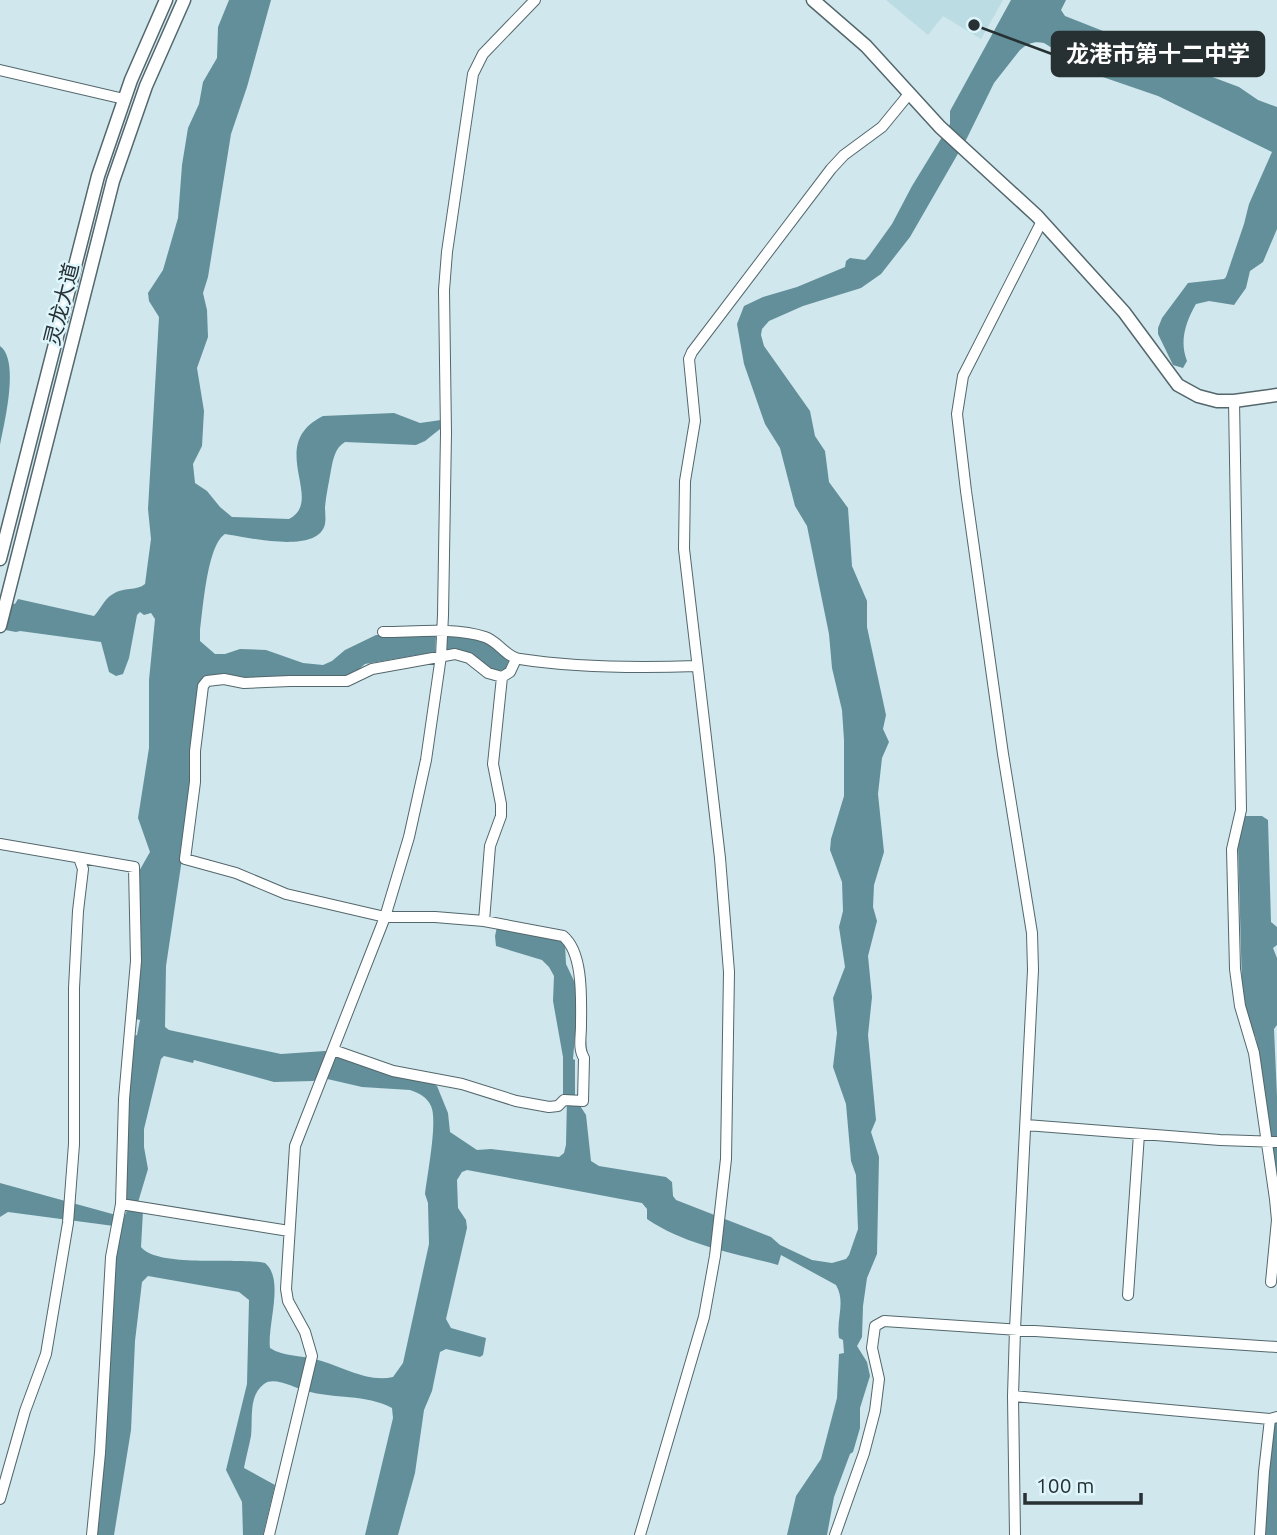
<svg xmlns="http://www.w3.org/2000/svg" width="1277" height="1535" font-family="Ubuntu,'Noto Sans SC',sans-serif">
<rect width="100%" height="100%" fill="#d0e7ed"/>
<path fill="#bcdce4" d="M 886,0 L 1003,0 L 981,39 L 943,16 L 928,35 Z"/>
<path fill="#628f9a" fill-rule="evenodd" d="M 229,0 L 271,0 L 247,87 L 231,134 L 208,277 L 203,293 L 207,310 L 208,337 L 197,368 L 204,411 L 202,446 L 193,464 L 195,483 L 207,491 L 220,507 L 232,517 L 289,519 C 326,500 265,445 323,416 L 394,413 L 420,423 L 441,420 L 440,429 L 425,441 L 416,445 L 345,442 C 335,448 333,459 331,470 C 329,482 326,495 325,507 C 325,513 326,518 325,524 C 318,555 247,537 225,534 C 207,545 203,610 200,631 L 200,641 L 215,654 L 225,654 L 240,649 L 266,650 L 303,663 L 323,665 L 332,661 L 345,650 L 376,635 L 436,635 L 435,652 L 365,664 L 350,677 L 205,678 L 199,683 L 192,749 L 193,785 L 166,966 L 165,1027 L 169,1030 L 281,1054 L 325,1051 L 369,1065 L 378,1072 L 428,1080 L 437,1086 L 448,1113 L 450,1132 L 477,1150 L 491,1149 L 559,1157 L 564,1153 L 566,1145 L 567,1098 L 563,1095 L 563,1057 L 553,1001 L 554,976 L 549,967 L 542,960 L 496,946 L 495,936 L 497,927 L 561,939 L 565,944 L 566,964 L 576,985 L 577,1011 L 573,1059 L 575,1060 L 575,1098 L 586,1115 L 591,1161 L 599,1166 L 666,1177 L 672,1182 L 673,1196 L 676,1200 L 771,1237 L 780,1245 L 812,1260 L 832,1263 L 846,1259 L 849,1255 L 858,1229 L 856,1175 L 851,1161 L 846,1104 L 833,1067 L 837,1033 L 833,998 L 845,967 L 839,927 L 843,911 L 842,882 L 830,850 L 831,839 L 844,796 L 844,740 L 842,710 L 832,668 L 829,634 L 807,526 L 795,506 L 780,448 L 765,424 L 744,364 L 737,324 L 744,306 L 763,297 L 797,287 L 845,267 L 846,261 L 850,258 L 865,260 L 869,256 L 892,224 L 912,186 L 950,124 L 950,111 L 1011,0 L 1066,0 L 1061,10 L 1065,16 L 1131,42 L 1171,66 L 1207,75 L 1239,87 L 1258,100 L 1277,107 L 1277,229 L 1263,262 L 1250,271 L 1246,288 L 1234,305 L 1209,301 L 1196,304 C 1186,321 1179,341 1187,361 L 1183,368 L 1173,365 L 1158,334 L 1158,328 L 1162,318 L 1188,283 L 1224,279 L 1226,277 L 1244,224 L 1249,204 L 1272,152 L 1158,96 L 1094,74 L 1044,43 C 1035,41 1028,43 1020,50 L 994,83 L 967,138 L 910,237 L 881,274 L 861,288 L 803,306 L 769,321 L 762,329 L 761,335 L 764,346 L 810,411 L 815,436 L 825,451 L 829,482 L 848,508 L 852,566 L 867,601 L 867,627 L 886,715 L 883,729 L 889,742 L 882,758 L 878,794 L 884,852 L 874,885 L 873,907 L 877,921 L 868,956 L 872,997 L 868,1035 L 876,1120 L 871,1132 L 879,1157 L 877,1254 L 867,1278 L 863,1306 L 862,1337 L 857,1346 L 867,1362 L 870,1376 L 860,1408 L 860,1428 L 853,1452 L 850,1454 L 834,1497 L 827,1535 L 787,1535 L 796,1496 L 821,1459 L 837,1398 L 839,1354 L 844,1353 L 843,1340 L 839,1338 C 836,1319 846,1302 836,1285 L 781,1255 L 778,1265 C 734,1253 685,1245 647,1219 L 647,1209 L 642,1203 L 467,1170 L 462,1172 L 457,1180 L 458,1208 L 466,1220 L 467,1228 L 446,1319 L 451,1328 L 486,1338 L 483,1355 L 480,1357 L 446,1349 L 440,1352 L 432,1391 L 424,1410 L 415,1473 L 398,1535 L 365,1535 L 393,1418 L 392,1408 C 366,1394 334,1399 306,1391 C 295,1388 274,1376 264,1384 C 248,1396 253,1419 251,1436 C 249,1446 246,1457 244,1468 L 275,1485 L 263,1535 L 243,1535 L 242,1502 L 226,1470 L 247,1384 L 249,1300 L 239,1292 L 148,1276 L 142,1282 L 135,1341 L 131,1430 L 114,1535 L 97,1535 L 114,1266 L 122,1222 L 128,1208 L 125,1189 L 126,1132 L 134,1036 L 137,1035 L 140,1020 L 132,1018 L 138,873 L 150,852 L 138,818 L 149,748 L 149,680 L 155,619 L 151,613 L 144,615 L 140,612 L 137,615 L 129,658 L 123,674 L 116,676 L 109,672 L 101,642 L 20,631 L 16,632 L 0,629 L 0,601 L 15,604 L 18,599 L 94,616 C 101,609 104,599 113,594 C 123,587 137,591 145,584 L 151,539 L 148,509 L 159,317 L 149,301 L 148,293 L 163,270 L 178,218 L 182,165 L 188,128 L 199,104 L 203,82 L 217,58 L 218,27 ZM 164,1056 L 193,1063 L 194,1060 L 274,1082 L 313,1081 L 323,1078 L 362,1087 L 410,1090 C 419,1093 427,1097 431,1106 C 438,1120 427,1176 425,1194 L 428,1203 L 429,1244 L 403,1363 L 393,1377 C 368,1383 341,1366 318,1360 C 302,1355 284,1357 270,1348 C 267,1325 285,1279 265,1263 C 237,1257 158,1268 141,1247 L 143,1211 L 136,1209 L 148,1169 L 144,1147 L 144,1129 L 161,1059 Z
M 0,346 C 20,360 4,424 0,445 Z
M 445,636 L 484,640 L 509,660 L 505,670 L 492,671 L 445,652 Z
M 1244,816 L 1262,816 L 1268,820 L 1271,922 L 1277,927 L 1277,945 L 1273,948 L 1277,958 L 1277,1025 L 1274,1029 L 1277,1096 L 1277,1192 L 1256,1038 L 1247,1018 L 1242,987 L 1238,843 Z
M 0,1183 L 116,1215 L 114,1226 L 8,1212 L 0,1217 Z
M 1274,1422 L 1277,1422 L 1277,1535 L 1263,1535 Z"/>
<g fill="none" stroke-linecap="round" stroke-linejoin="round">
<g stroke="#53676c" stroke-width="12">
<path id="minor" d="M 0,70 L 124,99
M 1234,401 L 1241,810 L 1232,849 L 1235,969 L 1240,1006 L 1254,1053 L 1275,1199 L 1277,1220 L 1271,1282
M 383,632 C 416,632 454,627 485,637 C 498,641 507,658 520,659 C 578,668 638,668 697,666
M 0,844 L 134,867 L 136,961 L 124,1099 L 121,1204 L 111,1257 L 100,1453 L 92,1535
M 484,921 L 490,846 L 501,816 L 501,804 L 493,764 L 502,677
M 333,1050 L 393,1071 L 462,1084 L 516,1101 L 549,1107 L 558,1106 L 564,1100 L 583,1101 L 584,1058 C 578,1049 581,1037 581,1026 C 581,1001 584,953 563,936 L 484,921 L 435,917 L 385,917 L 286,894 L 236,873 L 185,859 L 195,782 L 195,751 L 203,686 L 207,681 L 224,679 L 244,683 L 290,681 L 347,681 L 372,669 L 455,654 L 469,658 L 488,673 L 502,677 L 510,672 L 516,659
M 1026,1125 L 1220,1140 L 1277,1142
M 121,1204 L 289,1231
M 1128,1295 L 1139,1134
M 1013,1396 L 1270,1419 L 1277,1417
M 0,1499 L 25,1411 L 46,1354 L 68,1223 L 74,1144 L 74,988 L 78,911 L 83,869 L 79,858
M 269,1535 L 312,1356 L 305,1332 L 288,1301 L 286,1289 L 295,1146 L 385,917 L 409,837 L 426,760 L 441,656 L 443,615 L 446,433 L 444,290 L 447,252 L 473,74 L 483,54 L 535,0
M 640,1535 L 704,1317 L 715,1256 L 726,1159 L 729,972 L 720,858 L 684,549 L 685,481 L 695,421 L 689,359 L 692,352 L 831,169 L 844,155 L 882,127 L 909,94
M 835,1535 L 864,1453 L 875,1411 L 879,1379 L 872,1348 L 875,1326 L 884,1321 L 1277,1347
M 1015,1535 L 1013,1396 L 1015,1329 L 1033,970 L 1032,933 L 1003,754 L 966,491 L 957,414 L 963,376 L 1042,221
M 1260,1535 L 1264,1472 L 1270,1419"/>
</g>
<g stroke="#53676c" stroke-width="15">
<path id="major" d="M 813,0 L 866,46 L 940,127 L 1037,216 L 1124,312 L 1178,385 L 1198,396 L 1217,401 L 1234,401 L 1277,395
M 0,559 L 98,176 L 131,80 L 166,0
M 0,626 L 113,181 L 146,86 L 184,0"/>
</g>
<use href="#minor" stroke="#fff" stroke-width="10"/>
<use href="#major" stroke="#fff" stroke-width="12"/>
</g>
<g text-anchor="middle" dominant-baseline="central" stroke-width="5" stroke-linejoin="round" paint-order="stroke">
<g font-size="21" fill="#273032" stroke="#ddf5fb">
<text transform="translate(61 304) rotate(-76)">灵龙大道</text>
</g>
</g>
<path fill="none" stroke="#273032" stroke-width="2.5" d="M974 25L1052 54"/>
<circle fill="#273032" stroke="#ddf5fb" stroke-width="2.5" cx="974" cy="25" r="7"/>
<rect fill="#273032" stroke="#273032" stroke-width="2.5" x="1052" y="32" width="212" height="44" rx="7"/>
<g font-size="23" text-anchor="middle" font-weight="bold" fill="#fff">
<text x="1158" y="62">龙港市第十二中学</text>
</g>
<path d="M1025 1493v10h116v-10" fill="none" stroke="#273032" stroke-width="3.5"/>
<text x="1036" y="1493" font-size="21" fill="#273032" stroke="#ddf5fb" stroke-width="5" paint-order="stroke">100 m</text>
</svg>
